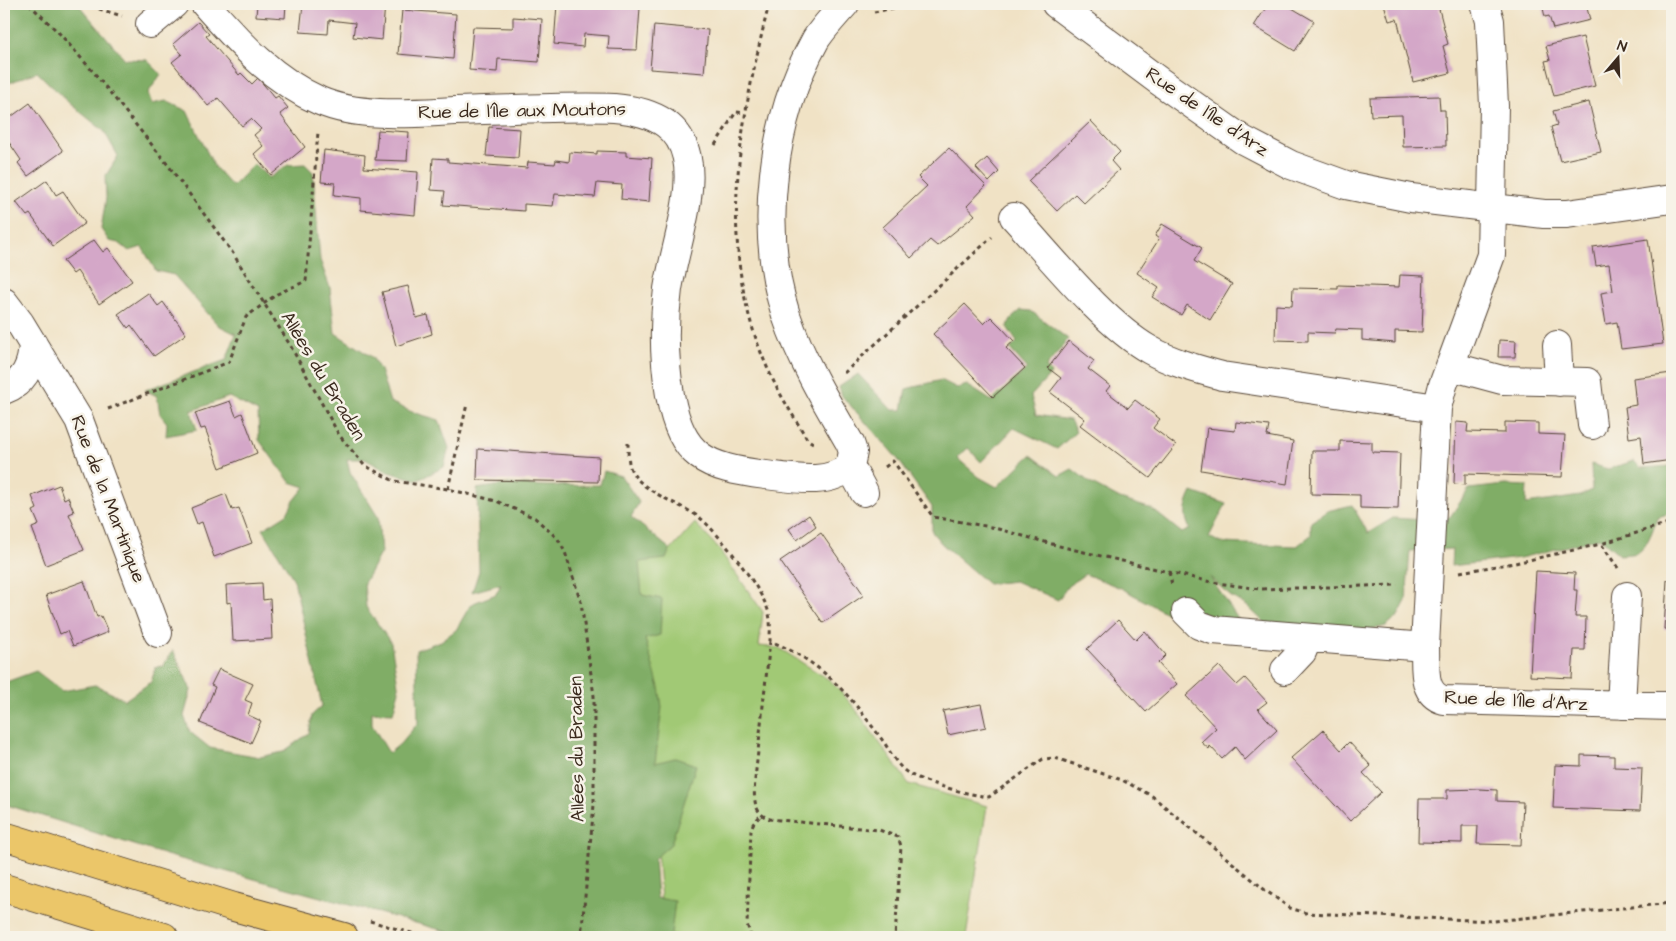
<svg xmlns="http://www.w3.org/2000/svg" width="1676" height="941" font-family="'Architects Daughter',sans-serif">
<rect width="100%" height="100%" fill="#f7f3e8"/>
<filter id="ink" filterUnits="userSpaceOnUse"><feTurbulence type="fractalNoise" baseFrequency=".02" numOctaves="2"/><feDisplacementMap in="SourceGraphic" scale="10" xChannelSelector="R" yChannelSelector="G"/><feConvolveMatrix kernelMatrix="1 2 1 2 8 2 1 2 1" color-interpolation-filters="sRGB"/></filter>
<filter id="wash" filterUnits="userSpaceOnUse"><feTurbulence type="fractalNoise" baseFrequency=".0096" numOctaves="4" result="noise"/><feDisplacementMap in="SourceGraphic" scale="20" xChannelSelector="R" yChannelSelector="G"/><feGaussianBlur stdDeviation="1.12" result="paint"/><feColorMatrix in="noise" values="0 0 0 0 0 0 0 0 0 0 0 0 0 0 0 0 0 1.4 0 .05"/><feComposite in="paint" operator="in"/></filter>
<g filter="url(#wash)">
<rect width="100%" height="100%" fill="#f0e2c5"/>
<path fill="#a1c974" stroke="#6e7a49" d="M 695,523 L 718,548 L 763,612 L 759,646 L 779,648 L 831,681 L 854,707 L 909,784 L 987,806 L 966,937 L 676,937 L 664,935 L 632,553 L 670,551 Z"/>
<path fill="#80ad66" stroke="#5e6c42" d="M 4,4 L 78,4 L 125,59 L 147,60 L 161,74 L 148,93 L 152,104 L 166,101 L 187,111 L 214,166 L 232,186 L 254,164 L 269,178 L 288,165 L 305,164 L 313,172 L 320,260 L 330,288 L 335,333 L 372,357 L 380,370 L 390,402 L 412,412 L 439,420 L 449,448 L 444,467 L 418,480 L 388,472 L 365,459 L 347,459 L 350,472 L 378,517 L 381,552 L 364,583 L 366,607 L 391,643 L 399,691 L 393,713 L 372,712 L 372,725 L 389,753 L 400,744 L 418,723 L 416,650 L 441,641 L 456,630 L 471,604 L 496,594 L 501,584 L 472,592 L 479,571 L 477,489 L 508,484 L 548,486 L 600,485 L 604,471 L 621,476 L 639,502 L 631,517 L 670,549 L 666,559 L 639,562 L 642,595 L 662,599 L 660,635 L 645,639 L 659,687 L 662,707 L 655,763 L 675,758 L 696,765 L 671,844 L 654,859 L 657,898 L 675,901 L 671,934 L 686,937 L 467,937 L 166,855 L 4,804 L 4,681 L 6,682 L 36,671 L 62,691 L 95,685 L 125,700 L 151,682 L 156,667 L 163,666 L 173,650 L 191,690 L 184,716 L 190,732 L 210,748 L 260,757 L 283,752 L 309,733 L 312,715 L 322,706 L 294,580 L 263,529 L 287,514 L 293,502 L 305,487 L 290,482 L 259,440 L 258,412 L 229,397 L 191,411 L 197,430 L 166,436 L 167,423 L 160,414 L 157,396 L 145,390 L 226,360 L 236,334 L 218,325 L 174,275 L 156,271 L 142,247 L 129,251 L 119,243 L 109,241 L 101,229 L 106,198 L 105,177 L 118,156 L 104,131 L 69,103 L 37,72 L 4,85 Z
M 1021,310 L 1031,311 L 1068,339 L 1046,367 L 1051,374 L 1031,396 L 1036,415 L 1070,420 L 1076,432 L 1057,449 L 1014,428 L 981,462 L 968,448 L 957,458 L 979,477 L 997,487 L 1031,455 L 1059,476 L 1072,469 L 1092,484 L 1120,499 L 1152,509 L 1182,533 L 1190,529 C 1183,515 1185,506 1192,492 L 1226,504 L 1209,537 L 1221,543 L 1297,546 L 1311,535 L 1311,522 L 1327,511 L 1352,505 L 1368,533 L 1393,518 L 1424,520 L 1450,517 L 1469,489 L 1505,485 L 1527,486 L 1526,504 L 1580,496 L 1592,490 L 1591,464 L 1608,469 L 1634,461 L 1641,468 L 1672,466 L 1672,513 L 1657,517 C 1655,526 1647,546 1640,551 C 1636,555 1625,554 1620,555 L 1600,538 L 1520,558 L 1451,566 L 1452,549 L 1410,551 L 1406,601 L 1398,616 L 1386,626 L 1359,633 L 1266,624 L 1247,606 L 1230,596 L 1210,577 L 1240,622 L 1181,621 L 1121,588 L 1085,574 L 1068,586 L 1058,600 L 1015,581 L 988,584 L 942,544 L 932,532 L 932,507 L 897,458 L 842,396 L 839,387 L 858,374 L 892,410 L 902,410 L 906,389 L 941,380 L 957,388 L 967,385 L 992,401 L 1027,368 L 1010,349 L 1017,342 L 1007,327 L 1011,319 Z"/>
<g id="blocks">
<path fill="#d4a7c8" d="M 257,4 L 286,4 L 285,18 L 256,16 Z
M 303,4 L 385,4 L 382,40 L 353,37 L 355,23 L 329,20 L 328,34 L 300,32 Z
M 557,4 L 614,4 L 640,8 L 637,50 L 608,49 L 609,36 L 584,34 L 583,47 L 554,44 Z
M 1256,4 L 1285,4 L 1314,21 L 1295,51 L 1254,26 L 1265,9 Z
M 1384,4 L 1441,4 L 1442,8 L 1439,9 L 1448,44 L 1443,46 L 1450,73 L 1413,82 L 1397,19 L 1389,21 Z
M 1542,4 L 1586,4 L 1590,20 L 1553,29 L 1549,16 L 1545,17 Z
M 402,10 L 456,14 L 453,59 L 398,54 Z
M 513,17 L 542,19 L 539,62 L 498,59 L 497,72 L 469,70 L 473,27 L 513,28 Z
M 198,22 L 209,34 L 206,36 L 239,75 L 241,73 L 252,84 L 258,78 L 275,98 L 278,96 L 288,108 L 280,114 L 305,147 L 271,175 L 254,154 L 263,146 L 254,135 L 261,129 L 251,119 L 242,126 L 218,98 L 208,106 L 172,62 L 182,54 L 173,44 Z
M 654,25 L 708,30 L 704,73 L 650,69 Z
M 1583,37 L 1595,86 L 1554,96 L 1545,61 L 1550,60 L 1546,46 Z
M 1439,96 L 1440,110 L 1445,110 L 1446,146 L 1403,147 L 1402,115 L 1371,116 L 1370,98 Z
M 1589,102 L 1601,152 L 1560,161 L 1551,127 L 1557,125 L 1553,111 Z
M 30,103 L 63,151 L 28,176 L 18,163 L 21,160 L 4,135 L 4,122 Z
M 1091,121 L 1120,152 L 1111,161 L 1119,170 L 1084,203 L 1075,194 L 1057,211 L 1028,181 Z
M 489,127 L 520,129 L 518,158 L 486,156 Z
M 378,130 L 409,132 L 407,161 L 375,160 Z
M 949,148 L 986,186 L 967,206 L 975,215 L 937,246 L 930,240 L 911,258 L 883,227 L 927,186 L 918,177 Z
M 324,150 L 365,155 L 364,168 L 418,172 L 415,215 L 361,210 L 361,198 L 334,195 L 335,183 L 321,182 Z
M 597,151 L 626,152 L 626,156 L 652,158 L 649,202 L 621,199 L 622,185 L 597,183 L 595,197 L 555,194 L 553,206 L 524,204 L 524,211 L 443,205 L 445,191 L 431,190 L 433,158 L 448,159 L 448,162 L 527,168 L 528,162 L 555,164 L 556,160 L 569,162 L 570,152 L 597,154 Z
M 987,158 L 999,172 L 989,182 L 976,168 Z
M 47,180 L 56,195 L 63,191 L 85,223 L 53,246 L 30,214 L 27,216 L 16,202 Z
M 1162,224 L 1202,248 L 1194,261 L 1232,284 L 1210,320 L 1187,305 L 1181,315 L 1152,297 L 1159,288 L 1137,273 L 1159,239 L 1155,236 Z
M 1648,239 L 1663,344 L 1621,349 L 1617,322 L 1606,324 L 1601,293 L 1613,291 L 1609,264 L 1596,266 L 1593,247 Z
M 94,240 L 103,252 L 108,248 L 132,281 L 99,304 L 77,271 L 73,274 L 63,261 Z
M 1400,275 L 1424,276 L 1422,332 L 1395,331 L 1395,343 L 1362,340 L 1362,330 L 1336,329 L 1335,333 L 1308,332 L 1308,341 L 1275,340 L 1276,305 L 1292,306 L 1293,288 L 1338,289 L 1338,285 L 1399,287 Z
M 408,286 L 416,318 L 428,315 L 432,334 L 396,346 L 382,292 Z
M 148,293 L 158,306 L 163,302 L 186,334 L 154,356 L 131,325 L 128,328 L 118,314 Z
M 965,304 L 984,324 L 991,317 L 1002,328 L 1014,341 L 1006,348 L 1025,368 L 993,397 L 933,334 Z
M 1499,340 L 1516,341 L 1515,357 L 1498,357 Z
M 1069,341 L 1094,361 L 1088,369 L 1110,386 L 1106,391 L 1128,408 L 1135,400 L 1160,419 L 1153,428 L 1176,445 L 1150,478 L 1080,425 L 1085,419 L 1050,392 L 1061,378 L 1048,368 Z
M 1672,373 L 1672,460 L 1644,464 L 1641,436 L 1629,438 L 1625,407 L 1636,405 L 1633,378 Z
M 230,401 L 236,416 L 242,413 L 257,453 L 220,468 L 205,428 L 201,429 L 195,413 Z
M 1236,422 L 1269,426 L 1267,436 L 1293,441 L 1287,484 L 1201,470 L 1207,428 L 1235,431 Z
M 1456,422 L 1468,423 L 1467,432 L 1505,433 L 1505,422 L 1538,423 L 1538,434 L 1565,435 L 1562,477 L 1465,474 L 1465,485 L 1454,484 Z
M 1340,441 L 1372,442 L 1372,452 L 1400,453 L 1398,509 L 1360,508 L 1360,495 L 1311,494 L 1312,451 L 1340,451 Z
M 478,449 L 599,457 L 598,482 L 477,480 Z
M 59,485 L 64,499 L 68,497 L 74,512 L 69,514 L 84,550 L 46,565 L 32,528 L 39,525 L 33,511 L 37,509 L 32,496 Z
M 226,494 L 232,510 L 239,508 L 252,543 L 214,557 L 202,522 L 197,524 L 191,508 Z
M 809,515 L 816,526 L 797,540 L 789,529 Z
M 821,533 L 864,595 L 823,623 L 780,561 Z
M 1536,571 L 1575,573 L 1574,590 L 1577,590 L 1575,617 L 1586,617 L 1585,650 L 1574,650 L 1572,678 L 1530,676 Z
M 1667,580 L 1672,581 L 1672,629 L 1664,629 Z
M 84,581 L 97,617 L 101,616 L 108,632 L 73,646 L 67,631 L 60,634 L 46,595 Z
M 262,583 L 263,600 L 270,599 L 272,639 L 233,641 L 231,602 L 227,603 L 226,585 Z
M 1118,620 L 1136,640 L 1145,631 L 1166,655 L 1158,663 L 1177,684 L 1146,712 L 1087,649 Z
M 1219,666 L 1237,685 L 1245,678 L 1267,702 L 1258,709 L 1277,730 L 1245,760 L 1235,747 L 1222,759 L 1210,746 L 1209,749 L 1201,742 L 1216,728 L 1186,696 Z
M 219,669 L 253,684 L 245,700 L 252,703 L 248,715 L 261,721 L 251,743 L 200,723 L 215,687 L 211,685 Z
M 981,704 L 986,727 L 948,735 L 943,711 Z
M 1323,730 L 1341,750 L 1349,742 L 1371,766 L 1363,773 L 1381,792 L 1350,821 L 1291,758 Z
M 1671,753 L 1672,753 L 1672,778 L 1670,778 Z
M 1581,755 L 1614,756 L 1614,767 L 1642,768 L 1640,811 L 1553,808 L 1555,765 L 1581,766 Z
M 1479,789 L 1497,790 L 1497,801 L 1523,802 L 1521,845 L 1477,844 L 1478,826 L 1462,826 L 1462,843 L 1418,842 L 1419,799 L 1447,799 L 1447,790 Z"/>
</g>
</g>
<g filter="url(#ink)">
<use href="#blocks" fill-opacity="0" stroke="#564637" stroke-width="1"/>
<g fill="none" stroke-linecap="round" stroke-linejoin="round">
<g stroke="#564637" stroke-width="30">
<path id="minor" d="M 205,4 C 239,42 272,80 320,101 C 359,118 413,113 455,111 C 508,110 561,106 614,108 C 729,117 680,216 668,289 C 663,325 664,360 670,395 C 682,458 705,467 766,475 C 792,478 829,486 850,466
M 845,4 C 835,15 824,27 816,39 C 772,118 758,228 786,315 C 801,360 826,402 850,443 L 853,452 L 850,466 L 864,492
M 1056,4 L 1159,81 L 1243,140 L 1291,165 L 1346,185 L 1411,198 L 1544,214 L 1567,214 L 1672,199
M 1485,4 L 1490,21 L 1494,106 L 1491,255 L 1443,385 L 1437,408 L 1425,647 C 1426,666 1421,694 1444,700 L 1672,706
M 150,24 L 174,4
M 1014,217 C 1051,257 1104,324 1150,350 C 1173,363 1197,369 1222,376 L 1437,408
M 4,302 L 20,323 L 79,420 L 158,633
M 1557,345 L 1559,382
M 1450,366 L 1502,380 L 1587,382 L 1592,425
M 4,390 C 25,382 32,366 33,344
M 1186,612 L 1199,625 L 1213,630 L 1425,647
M 1285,670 L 1302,652 L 1308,638
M 1621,705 L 1627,596"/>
</g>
<g stroke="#564637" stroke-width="30">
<path id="major" d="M 4,836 L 234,907 L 344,937
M 4,888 L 164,937"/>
</g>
<path stroke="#564637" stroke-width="3" stroke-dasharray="4 4" stroke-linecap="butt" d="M 29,4 L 60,34 L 96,75 L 168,165 L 232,252 L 290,345 L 339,435 L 364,465 L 394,481 L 448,489 L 496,501 L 535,518 L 558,539 L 565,552 L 581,602 L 594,696 L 594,805 L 581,937
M 93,4 L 96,8 L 122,16
M 769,4 C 738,130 713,257 773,380 C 783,400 796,420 807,439 L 813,443
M 874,12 L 914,4
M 715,145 L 736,112 L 744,113
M 844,373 L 992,237
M 108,409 L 229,362 L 246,317 L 277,294 L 306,281 L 318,132
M 628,443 C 628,449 628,456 629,463 C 633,490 681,503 700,518 C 718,532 765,592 769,614 C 771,622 770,632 770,641 C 821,661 849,694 880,737 C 889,748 896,766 908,773 C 924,783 970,795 989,797 L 1043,759 L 1055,758 L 1122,780 L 1152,796 L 1265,890 L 1290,908 L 1306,913 L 1494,921 L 1672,903
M 885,467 L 893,461 L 933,517 L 991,527 L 1063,547 L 1211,582 L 1259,589 L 1398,585
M 448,489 L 467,404
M 1618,568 L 1601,544 L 1672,522
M 1169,572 L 1172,585
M 1460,572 L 1515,563 L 1601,544
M 770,641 L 755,779 C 754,796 752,813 770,819 L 879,830 L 898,837 L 901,846 L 895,937
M 370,921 L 425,937
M 751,937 L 747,924 L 751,830 L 753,824 L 760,816"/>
<use href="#minor" stroke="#fff" stroke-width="28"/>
<use href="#major" stroke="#ebc669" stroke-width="28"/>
</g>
</g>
<g text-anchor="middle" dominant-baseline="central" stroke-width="5" stroke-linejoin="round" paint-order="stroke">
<g font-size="19" fill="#3b2a1e" stroke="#f7f3e8">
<text transform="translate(522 111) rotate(-1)">Rue de l'Île aux Moutons</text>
<text transform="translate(1207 112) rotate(34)">Rue de l'Île d'Arz</text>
<text transform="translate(323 376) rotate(59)">Allées du Braden</text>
<text transform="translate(108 499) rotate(69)">Rue de la Martinique</text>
<text transform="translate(1516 701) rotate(3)">Rue de l'Île d'Arz</text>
<text transform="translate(577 749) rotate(-91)">Allées du Braden</text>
</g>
</g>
<rect width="1676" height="941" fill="none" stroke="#f7f3e8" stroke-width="20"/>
<g transform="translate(1618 58) rotate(19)" stroke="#f7f3e8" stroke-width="4" paint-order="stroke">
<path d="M0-4L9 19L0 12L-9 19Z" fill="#3b2a1e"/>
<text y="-8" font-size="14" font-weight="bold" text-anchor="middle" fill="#3b2a1e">N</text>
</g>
</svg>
